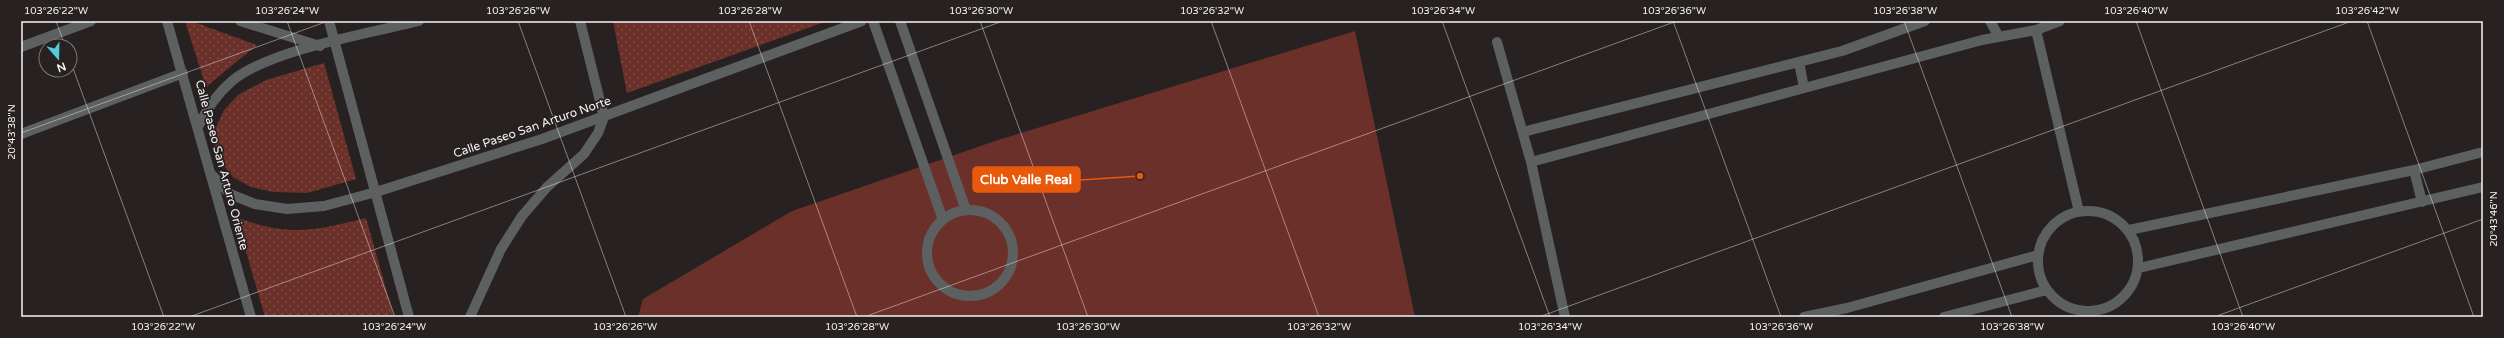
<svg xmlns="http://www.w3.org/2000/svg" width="2504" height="338" font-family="'Varela Round',sans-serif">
<defs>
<pattern id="grass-dots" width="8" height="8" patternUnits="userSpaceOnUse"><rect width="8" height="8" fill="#6b3029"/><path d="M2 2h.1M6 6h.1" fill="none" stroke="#814e48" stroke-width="1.8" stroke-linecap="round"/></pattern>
</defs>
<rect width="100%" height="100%" fill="#272221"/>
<path fill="url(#grass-dots)" d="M 185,21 L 191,21 L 257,45 L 206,87 Z
M 613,21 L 827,21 L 627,93 Z
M 324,63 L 356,179 L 307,193 L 274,192 L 251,187 L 233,177 L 215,155 L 214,132 L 224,110 L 238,95 L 266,80 Z
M 236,217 C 288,237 314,231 366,218 L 394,317 L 265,317 Z"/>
<path fill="#6b3029" d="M 1355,31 L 1415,317 L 638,317 L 643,299 L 792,211 L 998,140 Z"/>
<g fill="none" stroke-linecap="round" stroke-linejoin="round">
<path stroke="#5d6061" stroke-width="10" d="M 873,21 L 943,220
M 900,21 L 966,210
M927 253a43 43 0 1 1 86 0a43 43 0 1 1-86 0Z"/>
<path stroke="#5d6061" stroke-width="10" d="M 167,21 L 251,317
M 240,21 L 320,46
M 329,21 L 409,317
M 1990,21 L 1999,37
M 2036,30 L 2079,212
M 1497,42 L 1531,162 L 1565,317
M 21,47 L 91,21
M 1799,62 L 1804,88
M 198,127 C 207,109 216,95 232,81 C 269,50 370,33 419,21
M 1523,132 L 1842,51 L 1925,21
M 21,134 L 183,73
M 1531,162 L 1982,40 L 2036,30 L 2060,21
M 2414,170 L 2422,202
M 211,174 L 230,194 L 255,204 L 287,209 L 324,206 L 376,192 L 542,139 L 862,21
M2038 261a50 50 0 1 1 100 0a50 50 0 1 1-100 0Z
M 2129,230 L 2414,170 L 2483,152
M 2139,268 L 2483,187
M 470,317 L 501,249 L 522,216 L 547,187 L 584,154 L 598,133 L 604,117 L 580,21
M 1804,317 L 1847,308 L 2038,255
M 1944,317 L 2047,290"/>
</g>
<path fill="none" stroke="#f6f3f2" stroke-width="1" stroke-opacity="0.45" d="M 56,21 L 65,46M 287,21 L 395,317M 518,21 L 626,317M 749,21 L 857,317M 980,21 L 1088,317M 1211,21 L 1319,317M 1442,21 L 1550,317M 1673,21 L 1781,317M 1904,21 L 2012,317M 2136,21 L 2243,317M 2367,21 L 2474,317M 70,60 L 164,317M 21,133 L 328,21M 189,317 L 1003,21M 864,317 L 1677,21M 1539,317 L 2352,21M 2214,317 L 2483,219"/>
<g text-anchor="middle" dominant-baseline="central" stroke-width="3.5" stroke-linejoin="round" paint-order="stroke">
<g font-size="12" fill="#f6f3f2" stroke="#272221">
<text transform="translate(532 127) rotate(-19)">Calle Paseo San Arturo Norte</text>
<text transform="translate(222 165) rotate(75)">Calle Paseo San Arturo Oriente</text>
</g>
</g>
<path fill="none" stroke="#e8590c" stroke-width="1.5" d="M1140 176L1080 180"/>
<circle fill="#e8590c" stroke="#272221" stroke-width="1.5" cx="1140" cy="176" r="4"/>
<rect fill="#e8590c" stroke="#e8590c" stroke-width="1.5" x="973" y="167" width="107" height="25" rx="4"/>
<g font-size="13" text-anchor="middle" font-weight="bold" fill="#fff">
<text x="1026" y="184">Club Valle Real</text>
</g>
<rect width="2504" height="338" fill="none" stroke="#272221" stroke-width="44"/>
<g transform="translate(58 58) rotate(160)"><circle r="19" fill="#272221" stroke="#7a7675"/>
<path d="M0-3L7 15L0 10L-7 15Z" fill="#52cbda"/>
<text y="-6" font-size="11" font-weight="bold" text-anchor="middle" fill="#f6f3f2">N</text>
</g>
<rect x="22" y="22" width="2460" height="294" fill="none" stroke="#f6f3f2" stroke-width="1.5"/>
<g font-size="10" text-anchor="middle" fill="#f6f3f2">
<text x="56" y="14">103°26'22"W</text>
<text x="287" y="14">103°26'24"W</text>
<text x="518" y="14">103°26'26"W</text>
<text x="750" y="14">103°26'28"W</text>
<text x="981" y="14">103°26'30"W</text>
<text x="1212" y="14">103°26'32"W</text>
<text x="1443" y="14">103°26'34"W</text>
<text x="1674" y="14">103°26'36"W</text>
<text x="1905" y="14">103°26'38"W</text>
<text x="2136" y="14">103°26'40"W</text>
<text x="2367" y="14">103°26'42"W</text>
<text transform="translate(11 132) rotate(-90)" y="4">20°43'38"N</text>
<text transform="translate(2493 219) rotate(-90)" y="4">20°43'46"N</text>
<text x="163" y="330">103°26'22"W</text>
<text x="394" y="330">103°26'24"W</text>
<text x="625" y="330">103°26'26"W</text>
<text x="857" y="330">103°26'28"W</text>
<text x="1088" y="330">103°26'30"W</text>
<text x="1319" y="330">103°26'32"W</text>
<text x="1550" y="330">103°26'34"W</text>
<text x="1781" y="330">103°26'36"W</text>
<text x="2012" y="330">103°26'38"W</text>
<text x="2243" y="330">103°26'40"W</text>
</g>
</svg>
